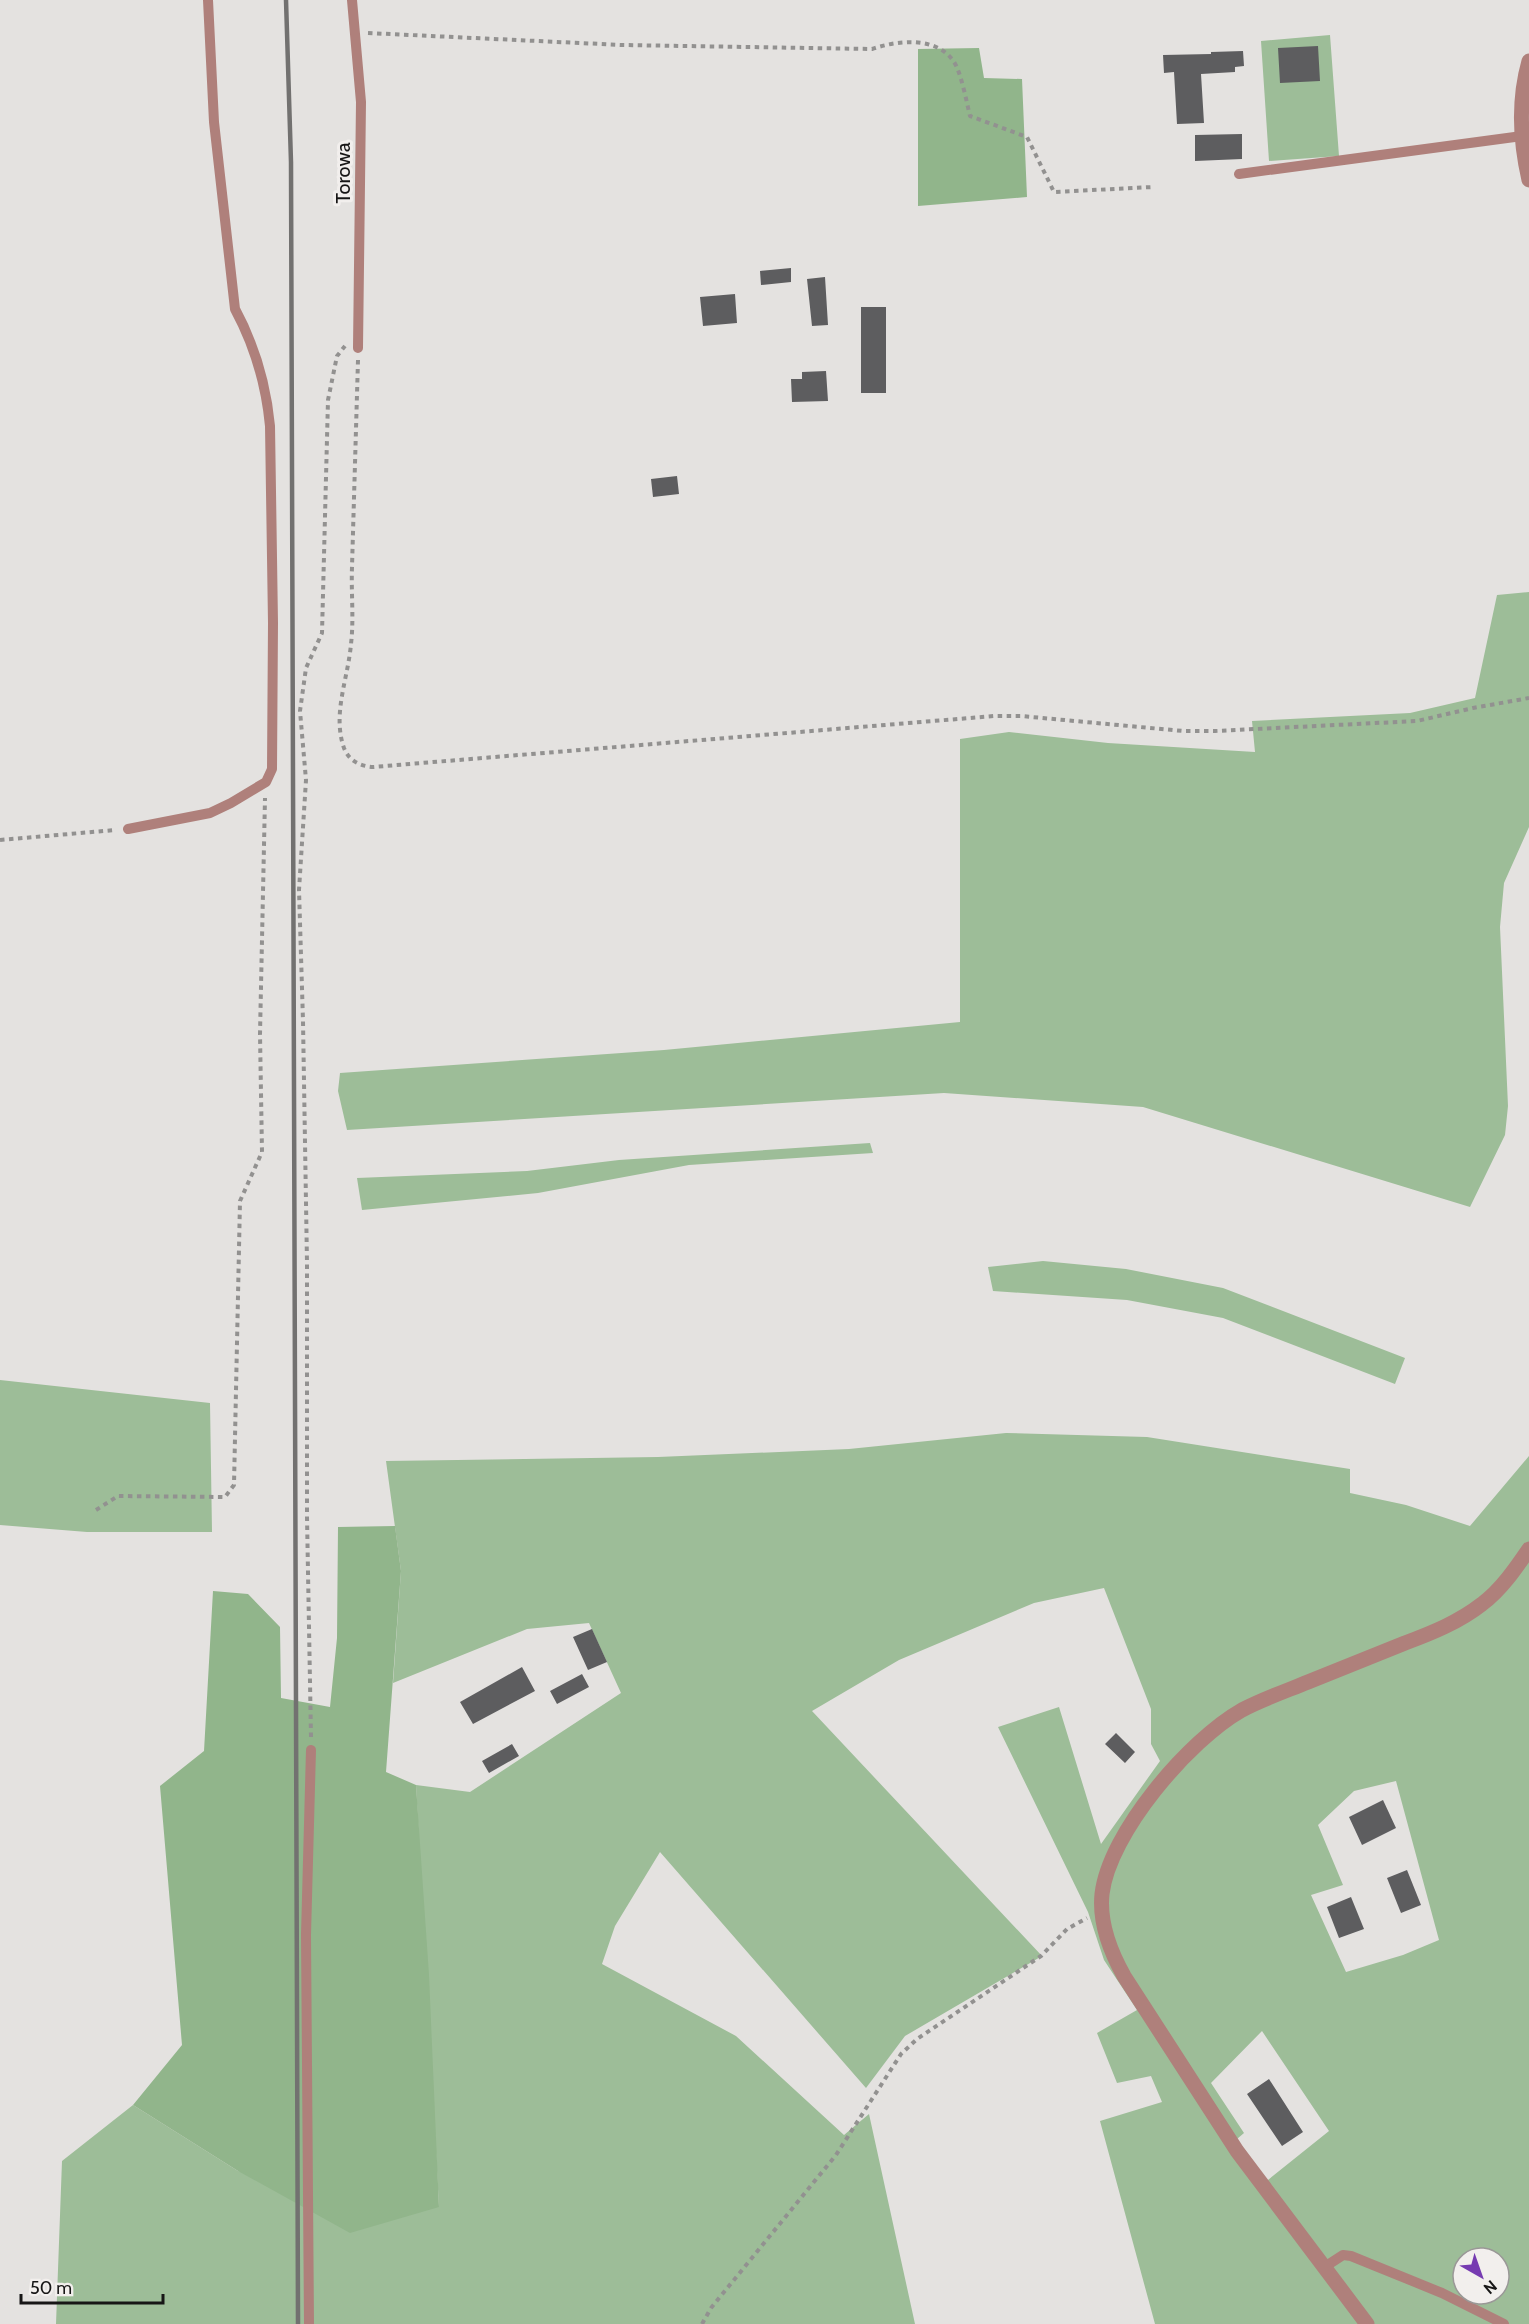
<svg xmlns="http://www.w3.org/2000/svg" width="1529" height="2324" font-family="Cabin,sans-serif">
<rect width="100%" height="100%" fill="#e4e2e0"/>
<path fill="#9dbd98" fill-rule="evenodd" d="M 1330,35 L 1339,156 L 1269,161 L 1261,41 Z
M 1529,592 L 1529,827 L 1504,883 L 1500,927 L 1508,1106 L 1505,1135 L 1470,1207 L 1143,1107 L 944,1093 L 347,1130 L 338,1091 L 340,1073 L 664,1050 L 960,1022 L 960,739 L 1009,732 L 1108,743 L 1255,752 L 1252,721 L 1410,713 L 1475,698 L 1497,595 Z
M 870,1143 L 873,1153 L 689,1165 L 538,1193 L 362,1210 L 357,1178 L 527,1171 L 619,1160 Z
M 1043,1261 L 1126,1269 L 1223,1288 L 1405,1358 L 1395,1384 L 1223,1318 L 1127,1300 L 993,1291 L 988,1267 Z
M 0,1380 L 210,1403 L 212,1532 L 87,1532 L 0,1525 Z
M 1006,1433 L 1147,1437 L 1350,1469 L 1350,1493 L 1406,1505 L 1470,1526 L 1529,1456 L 1529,2324 L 1155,2324 L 1100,2121 L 1162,2102 L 1151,2076 L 1117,2083 L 1097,2033 L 1137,2010 L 1104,1960 L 1088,1912 L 998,1727 L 1059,1707 L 1101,1844 L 1160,1761 L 1151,1744 L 1151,1709 L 1104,1588 L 1034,1603 L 899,1660 L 812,1711 L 1042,1956 L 905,2036 L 866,2088 L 660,1852 L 615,1926 L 602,1964 L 736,2036 L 844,2135 L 869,2114 L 915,2324 L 56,2324 L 62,2161 L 133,2105 L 238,2171 L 439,2207 L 416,1785 L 470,1792 L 621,1693 L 589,1623 L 527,1629 L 393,1683 L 401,1571 L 386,1461 L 658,1457 L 849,1449 ZM 1396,1781 L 1439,1940 L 1403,1955 L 1346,1972 L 1311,1895 L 1343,1885 L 1318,1825 L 1354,1791 ZM 1262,2031 L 1329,2131 L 1258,2188 L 1230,2145 L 1244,2133 L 1211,2083 ZM 1463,2258 L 1499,2258 L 1499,2294 L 1463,2294 Z"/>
<path fill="#91b58b" d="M 979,48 L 984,78 L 1022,79 L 1027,197 L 918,206 L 918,49 Z
M 395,1526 L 401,1571 L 386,1772 L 416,1785 L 429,1975 L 439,2207 L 350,2233 L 238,2171 L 133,2105 L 182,2045 L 160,1786 L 204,1751 L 213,1591 L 248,1594 L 280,1627 L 281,1698 L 330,1707 L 337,1638 L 338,1527 Z"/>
<path fill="#5d5d5f" d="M 1318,46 L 1320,81 L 1280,83 L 1278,48 Z
M 1243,51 L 1244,66 L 1235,67 L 1235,72 L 1201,74 L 1204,123 L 1177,124 L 1174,72 L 1164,73 L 1163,55 L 1211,54 L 1211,52 Z
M 1242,134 L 1242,159 L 1195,161 L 1195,135 Z
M 791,268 L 791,282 L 761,285 L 760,271 Z
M 825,277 L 828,325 L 812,326 L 807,279 Z
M 735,294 L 737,323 L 703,326 L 700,297 Z
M 861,307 L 886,307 L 886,393 L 861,393 Z
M 826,371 L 828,401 L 792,402 L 791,379 L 802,379 L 802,372 Z
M 677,476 L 679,494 L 653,497 L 651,479 Z
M 592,1629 L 607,1662 L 588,1670 L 573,1637 Z
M 522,1667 L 535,1691 L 473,1724 L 460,1702 Z
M 582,1674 L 589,1687 L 557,1704 L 550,1691 Z
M 1116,1733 L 1135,1752 L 1125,1763 L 1105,1744 Z
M 512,1744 L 519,1756 L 489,1773 L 482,1761 Z
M 1383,1800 L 1396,1828 L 1362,1845 L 1349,1817 Z
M 1407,1870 L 1421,1905 L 1401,1913 L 1387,1878 Z
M 1351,1897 L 1364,1929 L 1339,1938 L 1327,1907 Z
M 1269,2079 L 1303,2132 L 1282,2146 L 1247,2094 Z"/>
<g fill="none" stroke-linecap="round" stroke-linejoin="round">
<path stroke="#929190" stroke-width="4" stroke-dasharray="4.5 4.5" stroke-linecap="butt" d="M 368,33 L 622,45 L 872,49 C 898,40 937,36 954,62 C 961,72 967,104 970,116 L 1027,137 L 1054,192 L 1153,187
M 358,360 C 356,429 354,498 352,567 C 351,592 354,619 351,644 C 348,679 332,714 344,748 C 349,761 360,766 373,767 L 994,716 L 1021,716 L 1183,731 L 1215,731 L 1417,721 L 1473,708 L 1529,698
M 0,840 L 115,830
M 96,1510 L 118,1496 L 225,1497 L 234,1485 L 240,1201 L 262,1152 L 260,1034 L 265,798
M 311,1737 L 307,1517 L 307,1263 L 303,1021 L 299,890 L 306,780 L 300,711 L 306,668 L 322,633 L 328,400 L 337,356 L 345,346
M 702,2324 L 711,2308 L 836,2155 L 901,2054 L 917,2039 L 1041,1956 L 1067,1929 L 1087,1918"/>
<path stroke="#af807b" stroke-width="10" d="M 352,0 L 361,102 L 358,348
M 1239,174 L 1522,136
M 128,829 L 210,813 L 231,803 L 266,782 L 272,769 L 273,623 L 270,426 C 266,384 255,346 235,309 L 214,122 L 208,0
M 1323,2268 L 1343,2255 L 1351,2256 L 1442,2293 L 1504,2324
M 309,2324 L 306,1935 L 311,1750"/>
<path stroke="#af807b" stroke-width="15" d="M 1529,61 C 1518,100 1520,141 1529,180
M 1367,2324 L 1237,2151 L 1124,1976 C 1110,1951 1099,1923 1102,1894 C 1109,1833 1189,1740 1242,1710 C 1263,1699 1286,1691 1308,1682 C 1341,1669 1373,1656 1405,1643 C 1432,1633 1459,1622 1482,1604 C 1501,1590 1516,1568 1529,1549"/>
<path stroke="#727170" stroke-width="4.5" d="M 286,0 L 291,162 L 298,2324"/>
</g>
<g text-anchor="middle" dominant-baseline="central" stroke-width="6" stroke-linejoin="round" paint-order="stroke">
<g font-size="20" fill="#171616" stroke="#f2efed">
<text transform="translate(343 173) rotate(-90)">Torowa</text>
</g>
</g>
<g transform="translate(1481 2276) rotate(140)"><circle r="28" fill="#f2efed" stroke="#9a9897" stroke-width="1.5"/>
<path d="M0-4.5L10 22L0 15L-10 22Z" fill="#763bb1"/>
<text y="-9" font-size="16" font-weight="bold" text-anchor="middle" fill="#171616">N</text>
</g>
<path d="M21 2294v9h142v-9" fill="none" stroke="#171616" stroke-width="3"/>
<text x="30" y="2294" font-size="18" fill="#171616" stroke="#f2efed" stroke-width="4.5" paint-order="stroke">50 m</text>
</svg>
